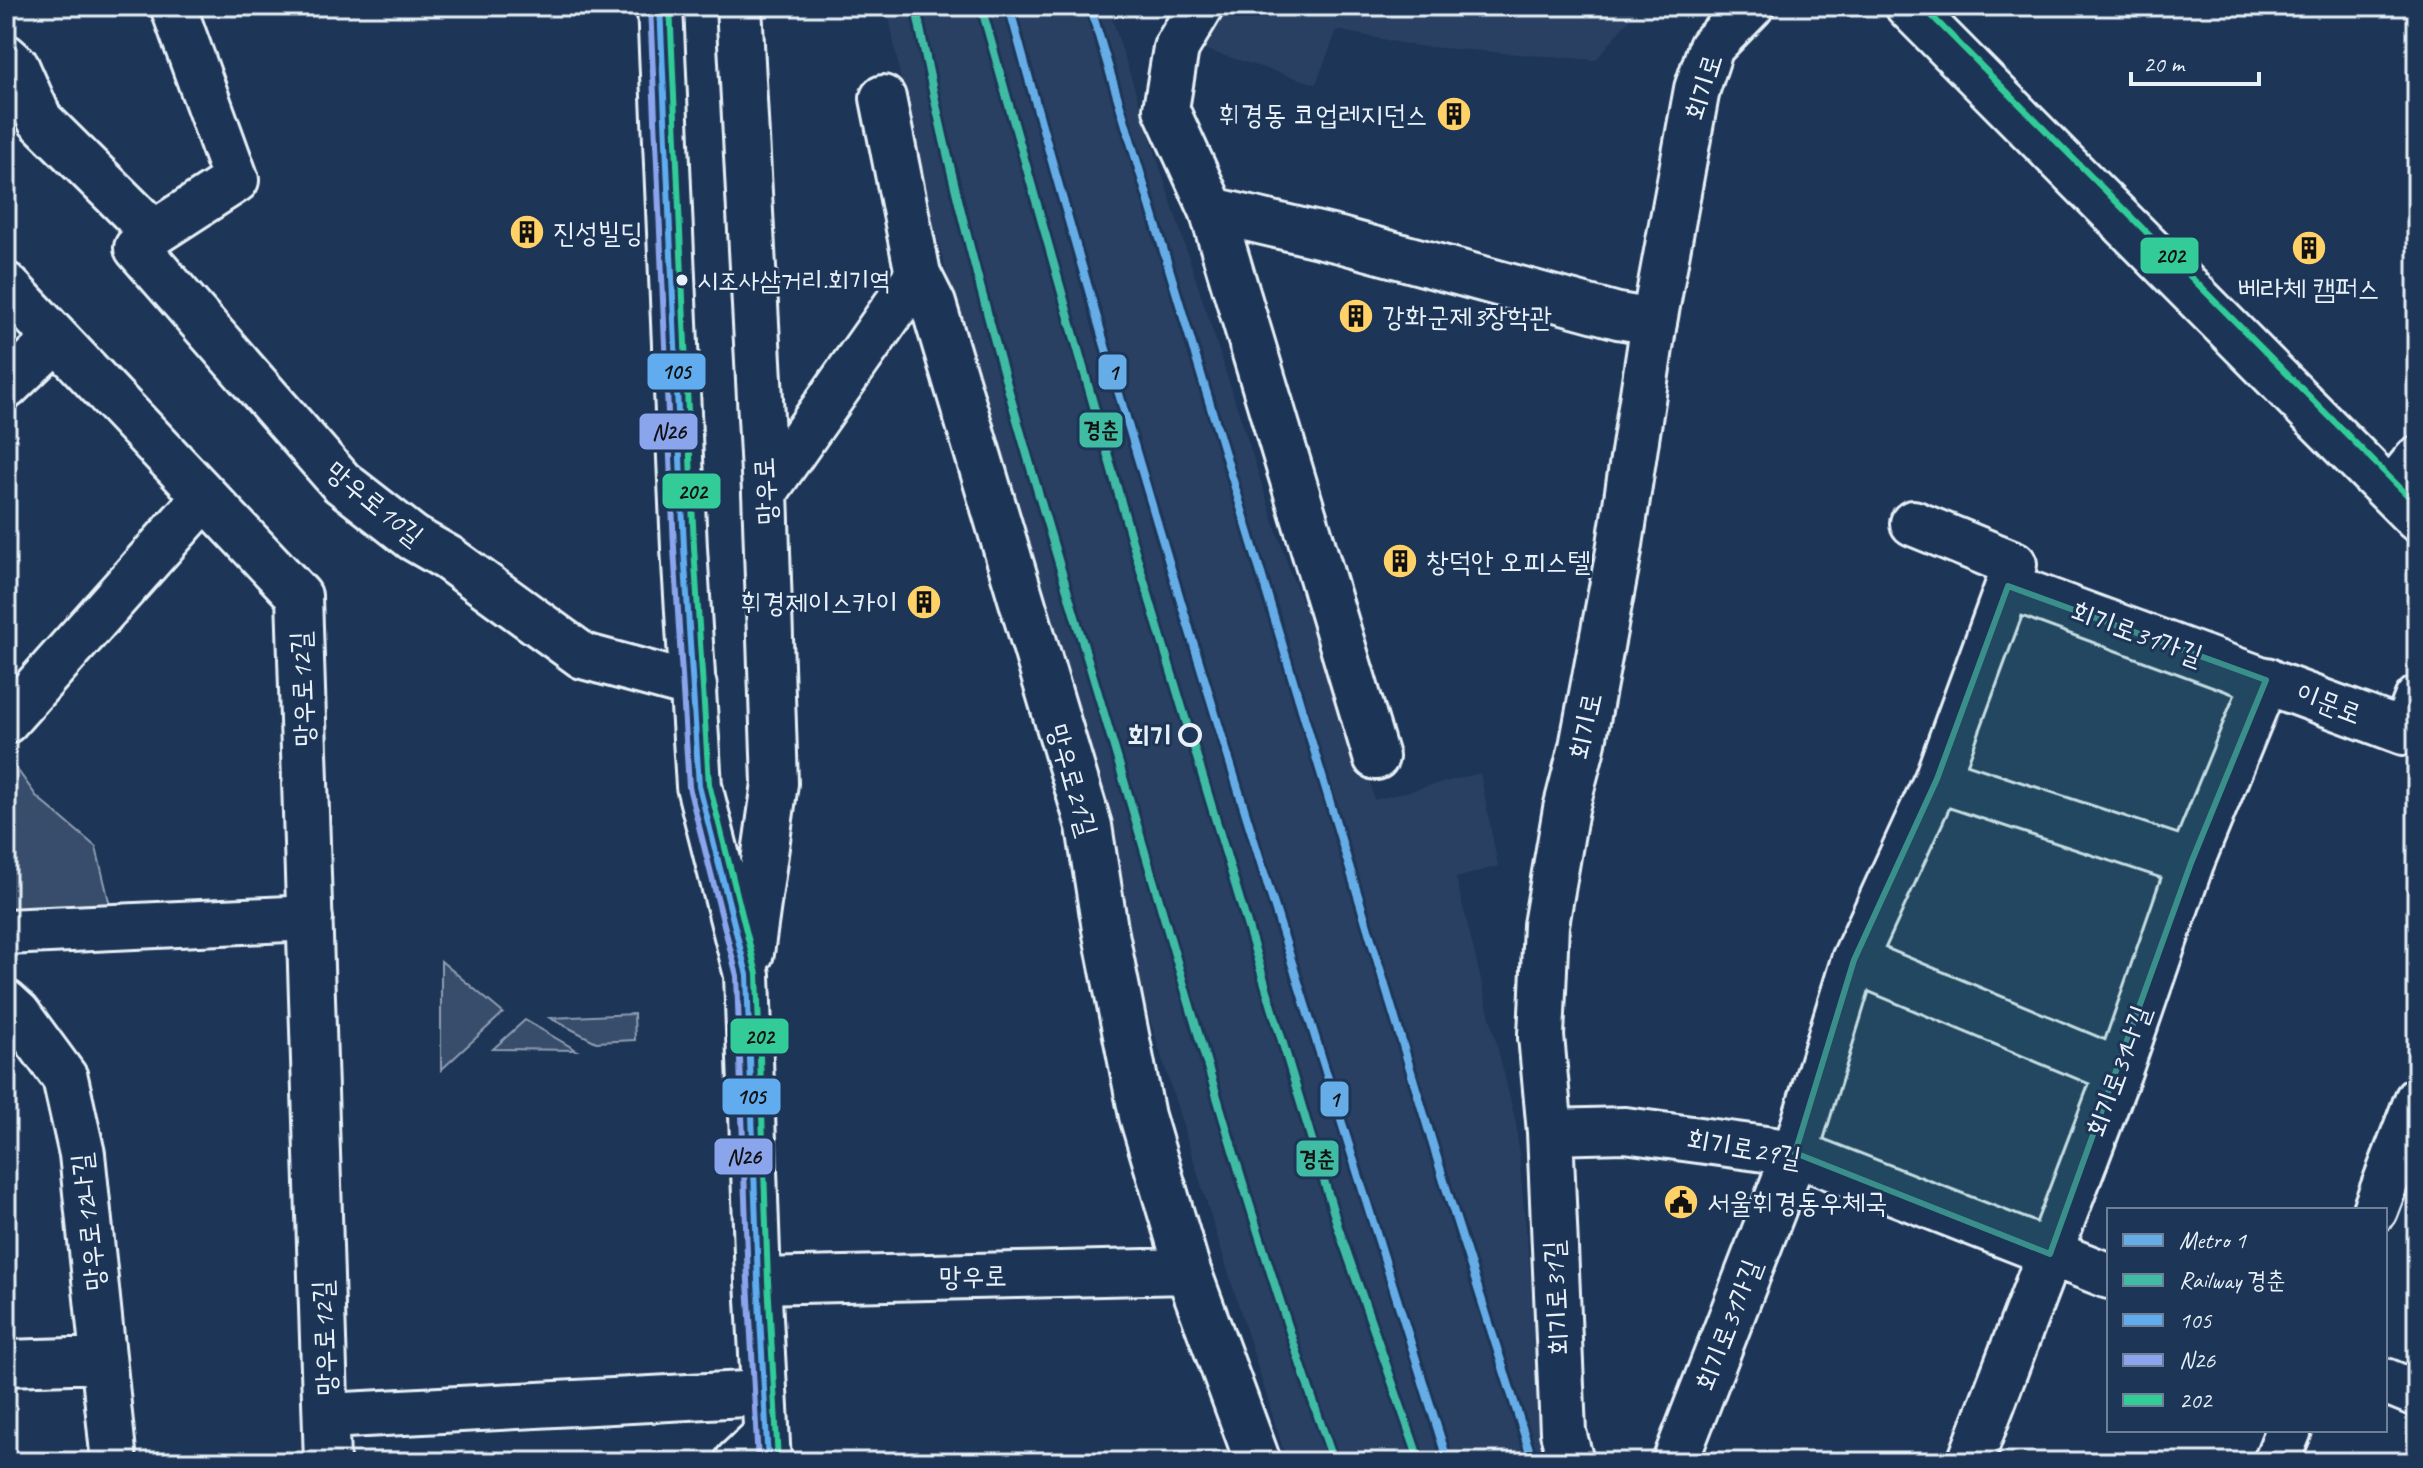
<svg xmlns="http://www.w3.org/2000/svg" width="2423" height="1468" font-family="Caveat,'Poor Story',sans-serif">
<rect width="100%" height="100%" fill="#1d3557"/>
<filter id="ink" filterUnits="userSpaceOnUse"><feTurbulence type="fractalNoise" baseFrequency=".0125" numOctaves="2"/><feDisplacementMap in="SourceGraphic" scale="16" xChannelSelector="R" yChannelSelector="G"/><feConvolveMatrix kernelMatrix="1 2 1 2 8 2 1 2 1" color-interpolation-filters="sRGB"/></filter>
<g filter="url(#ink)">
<path fill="#2a4162" d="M 887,6 L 1108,6 L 1290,572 L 1368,767 L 1374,800 L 1480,773 L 1498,866 L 1456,878 L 1516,1123 L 1542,1403 L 1562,1462 L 1287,1462 L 1133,964 L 915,155 Z
M 1183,6 L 1640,6 L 1596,60 L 1416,46 L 1337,30 L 1316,84 L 1190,45 Z"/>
<path fill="#374d6c" stroke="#909fb2" stroke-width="2" d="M 6,754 L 37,797 L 96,847 L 113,918 L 6,924 Z
M 441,961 L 503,1013 L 441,1070 Z
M 634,1014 L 635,1040 L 596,1042 L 550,1018 Z
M 525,1020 L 576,1050 L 493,1049 Z"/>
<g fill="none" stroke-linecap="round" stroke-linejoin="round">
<g stroke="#e8f1f8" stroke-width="50">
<path id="minor" d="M 173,6 L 236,180 L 154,233 L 137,248 L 341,482 L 413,538 L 448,558 L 583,656 L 694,686
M 1201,6 L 1176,48 L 1166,109 L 1212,210 L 1340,240 L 1618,316 L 1654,322
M 6,57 L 16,66 L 40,120 L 154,233
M 883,98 L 918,274 L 933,304 L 1089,826 L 1105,929 L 1142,1116 L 1188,1271 L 1258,1462
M 1212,210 L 1376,757
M 6,285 L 299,596 L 327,1462
M 6,387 L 56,339
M 2391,491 L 2417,459
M 765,492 L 918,274
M 1913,523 L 2014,564 L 2008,586 L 2404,732 L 2417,699
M 6,721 L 205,497
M 1937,779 L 2191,863
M 6,932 L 310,918
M 1854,960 L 2119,1071
M 6,1003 L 18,1014 L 65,1078 L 82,1154 L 114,1462
M 1541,1036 L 1550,1132 L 1563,1432 L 1571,1462
M 1550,1132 L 1625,1130 L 1795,1153 L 2109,1276
M 2375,1210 L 2417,1100
M 758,1281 L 1188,1271
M 6,1363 L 103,1360
M 2385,1381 L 2417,1394
M 327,1416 L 764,1393
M 737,1462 L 766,1435
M 1675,1462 L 1795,1153 L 1854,960 L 1937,779 L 2008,586
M 1970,1462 L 2119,1071 L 2191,863 L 2266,680
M 2276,1462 L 2289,1430"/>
</g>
<g stroke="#e8f1f8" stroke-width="50">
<path id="major" d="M 660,6 L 684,548 L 699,786 L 747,975 L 758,1281 L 768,1462
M 739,6 L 765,492 L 775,783 L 751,953
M 1908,6 L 2417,519
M 1541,1036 L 1546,925 L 1566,809 L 1582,747 L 1619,551 L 1654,322 L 1697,89 L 1711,47 L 1751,6"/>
</g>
<use href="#minor" stroke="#1d3557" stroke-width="44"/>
<use href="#major" stroke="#1d3557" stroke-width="44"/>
<g stroke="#1d3557" stroke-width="12">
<path id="bus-1" d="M 660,6 L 684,548 L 699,786 L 747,975 L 758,1281 L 768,1462"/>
</g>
<g stroke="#1d3557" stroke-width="12">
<path id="bus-2" d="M 650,6 L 674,548 L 689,787 L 737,976 L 748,1281 L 758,1462"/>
</g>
<g stroke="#1d3557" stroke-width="12">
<path id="bus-3" d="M 670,6 L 694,547 L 709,784 L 757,974 L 768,1281 L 778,1461
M 1922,6 L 2417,505"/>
</g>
<use href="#bus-1" stroke="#60acee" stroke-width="6"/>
<use href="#bus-2" stroke="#8ba5ed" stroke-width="6"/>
<use href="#bus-3" stroke="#3c9" stroke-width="6"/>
<g stroke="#1d3557" stroke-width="14">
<path id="rail-1" d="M 981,6 L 1132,541 L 1338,1227 L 1420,1462
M 918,18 C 966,266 1042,505 1114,747 C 1185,986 1251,1226 1334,1462"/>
</g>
<use href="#rail-1" stroke="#40bca4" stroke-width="8"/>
<g stroke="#1d3557" stroke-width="14">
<path id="metro-1" d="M 1009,6 C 1142,495 1297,978 1448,1462
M 1090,6 L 1443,1178 L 1533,1462"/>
</g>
<use href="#metro-1" stroke="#66ade7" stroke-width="8"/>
</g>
</g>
<path fill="#3a8f8a" fill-opacity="0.2" stroke="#3a8f8a" stroke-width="6" stroke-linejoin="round" d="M 2008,586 L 2266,680 L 2191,863 L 2050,1254 L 1795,1153 L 1854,960 L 1937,779 Z"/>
<defs>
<g id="building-disc" transform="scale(1.8)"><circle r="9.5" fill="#ffd166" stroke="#1d3557"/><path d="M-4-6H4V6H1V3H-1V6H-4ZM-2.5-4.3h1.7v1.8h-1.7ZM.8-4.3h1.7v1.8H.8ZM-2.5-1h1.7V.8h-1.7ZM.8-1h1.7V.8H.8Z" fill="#111"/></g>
<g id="civic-disc" transform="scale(1.8)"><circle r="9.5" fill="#ffd166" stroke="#1d3557"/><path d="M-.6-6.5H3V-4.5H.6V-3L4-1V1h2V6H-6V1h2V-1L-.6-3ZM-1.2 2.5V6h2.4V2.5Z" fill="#111"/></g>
</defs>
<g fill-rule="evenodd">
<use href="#building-disc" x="1454" y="114"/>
<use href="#building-disc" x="527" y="232"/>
<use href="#building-disc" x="2309" y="248"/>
<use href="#building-disc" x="1356" y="316"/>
<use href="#building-disc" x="1400" y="561"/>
<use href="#building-disc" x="924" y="602"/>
<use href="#civic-disc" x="1681" y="1202"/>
</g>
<circle fill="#e8f1f8" stroke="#1d3557" stroke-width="3" cx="682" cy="280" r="7"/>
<circle fill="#1d3557" stroke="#e8f1f8" stroke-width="4" cx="1190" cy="735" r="10"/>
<g text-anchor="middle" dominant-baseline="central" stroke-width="6" stroke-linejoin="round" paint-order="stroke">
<g font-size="26" fill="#e8f1f8" stroke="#1d3557" text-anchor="start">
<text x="697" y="280">시조사삼거리.회기역</text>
</g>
<g font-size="28" fill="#e8f1f8" stroke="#1d3557">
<text transform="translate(1703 87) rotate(-73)">회기로</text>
<text transform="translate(765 491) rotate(-93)">망우로</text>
<text transform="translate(375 503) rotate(39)">망우로10길</text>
<text transform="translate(2137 633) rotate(20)">회기로31가길</text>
<text transform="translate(302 689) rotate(-92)">망우로12길</text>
<text transform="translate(2329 703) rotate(21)">이문로</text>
<text transform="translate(1585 726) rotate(-78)">회기로</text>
<text transform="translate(1073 780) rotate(74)">망우로21길</text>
<text transform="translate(2118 1071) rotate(-70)">회기로31나길</text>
<text transform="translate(1744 1148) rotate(10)">회기로29길</text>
<text transform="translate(88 1222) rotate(-96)">망우로12나길</text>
<text transform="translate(973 1276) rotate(-1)">망우로</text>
<text transform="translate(1556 1298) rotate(-93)">회기로31길</text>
<text transform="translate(1728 1325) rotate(-69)">회기로31가길</text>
<text transform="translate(324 1338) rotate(-92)">망우로12길</text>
</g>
<g font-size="28" fill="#e8f1f8" stroke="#1d3557" text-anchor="start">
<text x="1428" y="114" text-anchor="end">휘경동 코업레지던스</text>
<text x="553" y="232">진성빌딩</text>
<text x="2309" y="288" text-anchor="middle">베라체 캠퍼스</text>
<text x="1382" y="316">강화군제3장학관</text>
<text x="1426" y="561">창덕안 오피스텔</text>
<text x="898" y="602" text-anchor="end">휘경제이스카이</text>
<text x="1707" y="1202">서울휘경동우체국</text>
</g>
<g font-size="28" font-weight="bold" fill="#e8f1f8" stroke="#1d3557" text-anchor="end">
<text x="1172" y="735">회기</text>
</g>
</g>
<g stroke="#1d3557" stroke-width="3">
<rect x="2139" y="236" width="61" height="39" rx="8" fill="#3c9"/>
<rect x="646" y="352" width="61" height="39" rx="8" fill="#60acee"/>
<rect x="1097" y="353" width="31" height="38" rx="8" fill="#66ade7"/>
<rect x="1078" y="411" width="46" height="38" rx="8" fill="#40bca4"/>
<rect x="638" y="412" width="61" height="39" rx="8" fill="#8ba5ed"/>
<rect x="661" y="472" width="61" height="38" rx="8" fill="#3c9"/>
<rect x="729" y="1017" width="61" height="38" rx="8" fill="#3c9"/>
<rect x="721" y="1077" width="61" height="39" rx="8" fill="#60acee"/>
<rect x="1319" y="1080" width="31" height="38" rx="8" fill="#66ade7"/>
<rect x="713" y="1137" width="61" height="39" rx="8" fill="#8ba5ed"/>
<rect x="1295" y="1139" width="45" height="39" rx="8" fill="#40bca4"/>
</g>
<g font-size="22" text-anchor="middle" font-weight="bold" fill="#111">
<text x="2170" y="263">202</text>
<text x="676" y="379">105</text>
<text x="1113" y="380">1</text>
<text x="1101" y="437">경춘</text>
<text x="669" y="439">N26</text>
<text x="692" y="499">202</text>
<text x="759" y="1044">202</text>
<text x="751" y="1104">105</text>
<text x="1334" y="1107">1</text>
<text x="744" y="1164">N26</text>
<text x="1317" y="1166">경춘</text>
</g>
<rect width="2423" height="1468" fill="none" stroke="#1d3557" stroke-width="32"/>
<rect x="16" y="16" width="2391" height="1436" fill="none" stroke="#e8f1f8" stroke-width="3" filter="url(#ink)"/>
<rect x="2107" y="1208" width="280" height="224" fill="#1d3557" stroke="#6e8097" stroke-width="2"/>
<rect x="2123" y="1234" width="40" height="12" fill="#66ade7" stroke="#6e8097" stroke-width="2"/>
<text x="2179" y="1248" font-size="24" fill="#e8f1f8">Metro 1</text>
<rect x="2123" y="1274" width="40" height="12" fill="#40bca4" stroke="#6e8097" stroke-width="2"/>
<text x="2179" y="1288" font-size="24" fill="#e8f1f8">Railway 경춘</text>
<rect x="2123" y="1314" width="40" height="12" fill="#60acee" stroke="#6e8097" stroke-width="2"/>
<text x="2179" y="1328" font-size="24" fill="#e8f1f8">105</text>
<rect x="2123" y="1354" width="40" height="12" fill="#8ba5ed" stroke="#6e8097" stroke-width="2"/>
<text x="2179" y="1368" font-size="24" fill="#e8f1f8">N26</text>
<rect x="2123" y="1394" width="40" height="12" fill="#33cc99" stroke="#6e8097" stroke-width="2"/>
<text x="2179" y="1408" font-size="24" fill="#e8f1f8">202</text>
<path d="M2131 72v12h128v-12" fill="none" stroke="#e8f1f8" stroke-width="4"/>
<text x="2143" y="72" font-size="24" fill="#e8f1f8" stroke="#1d3557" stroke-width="6" paint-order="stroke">20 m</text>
</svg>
